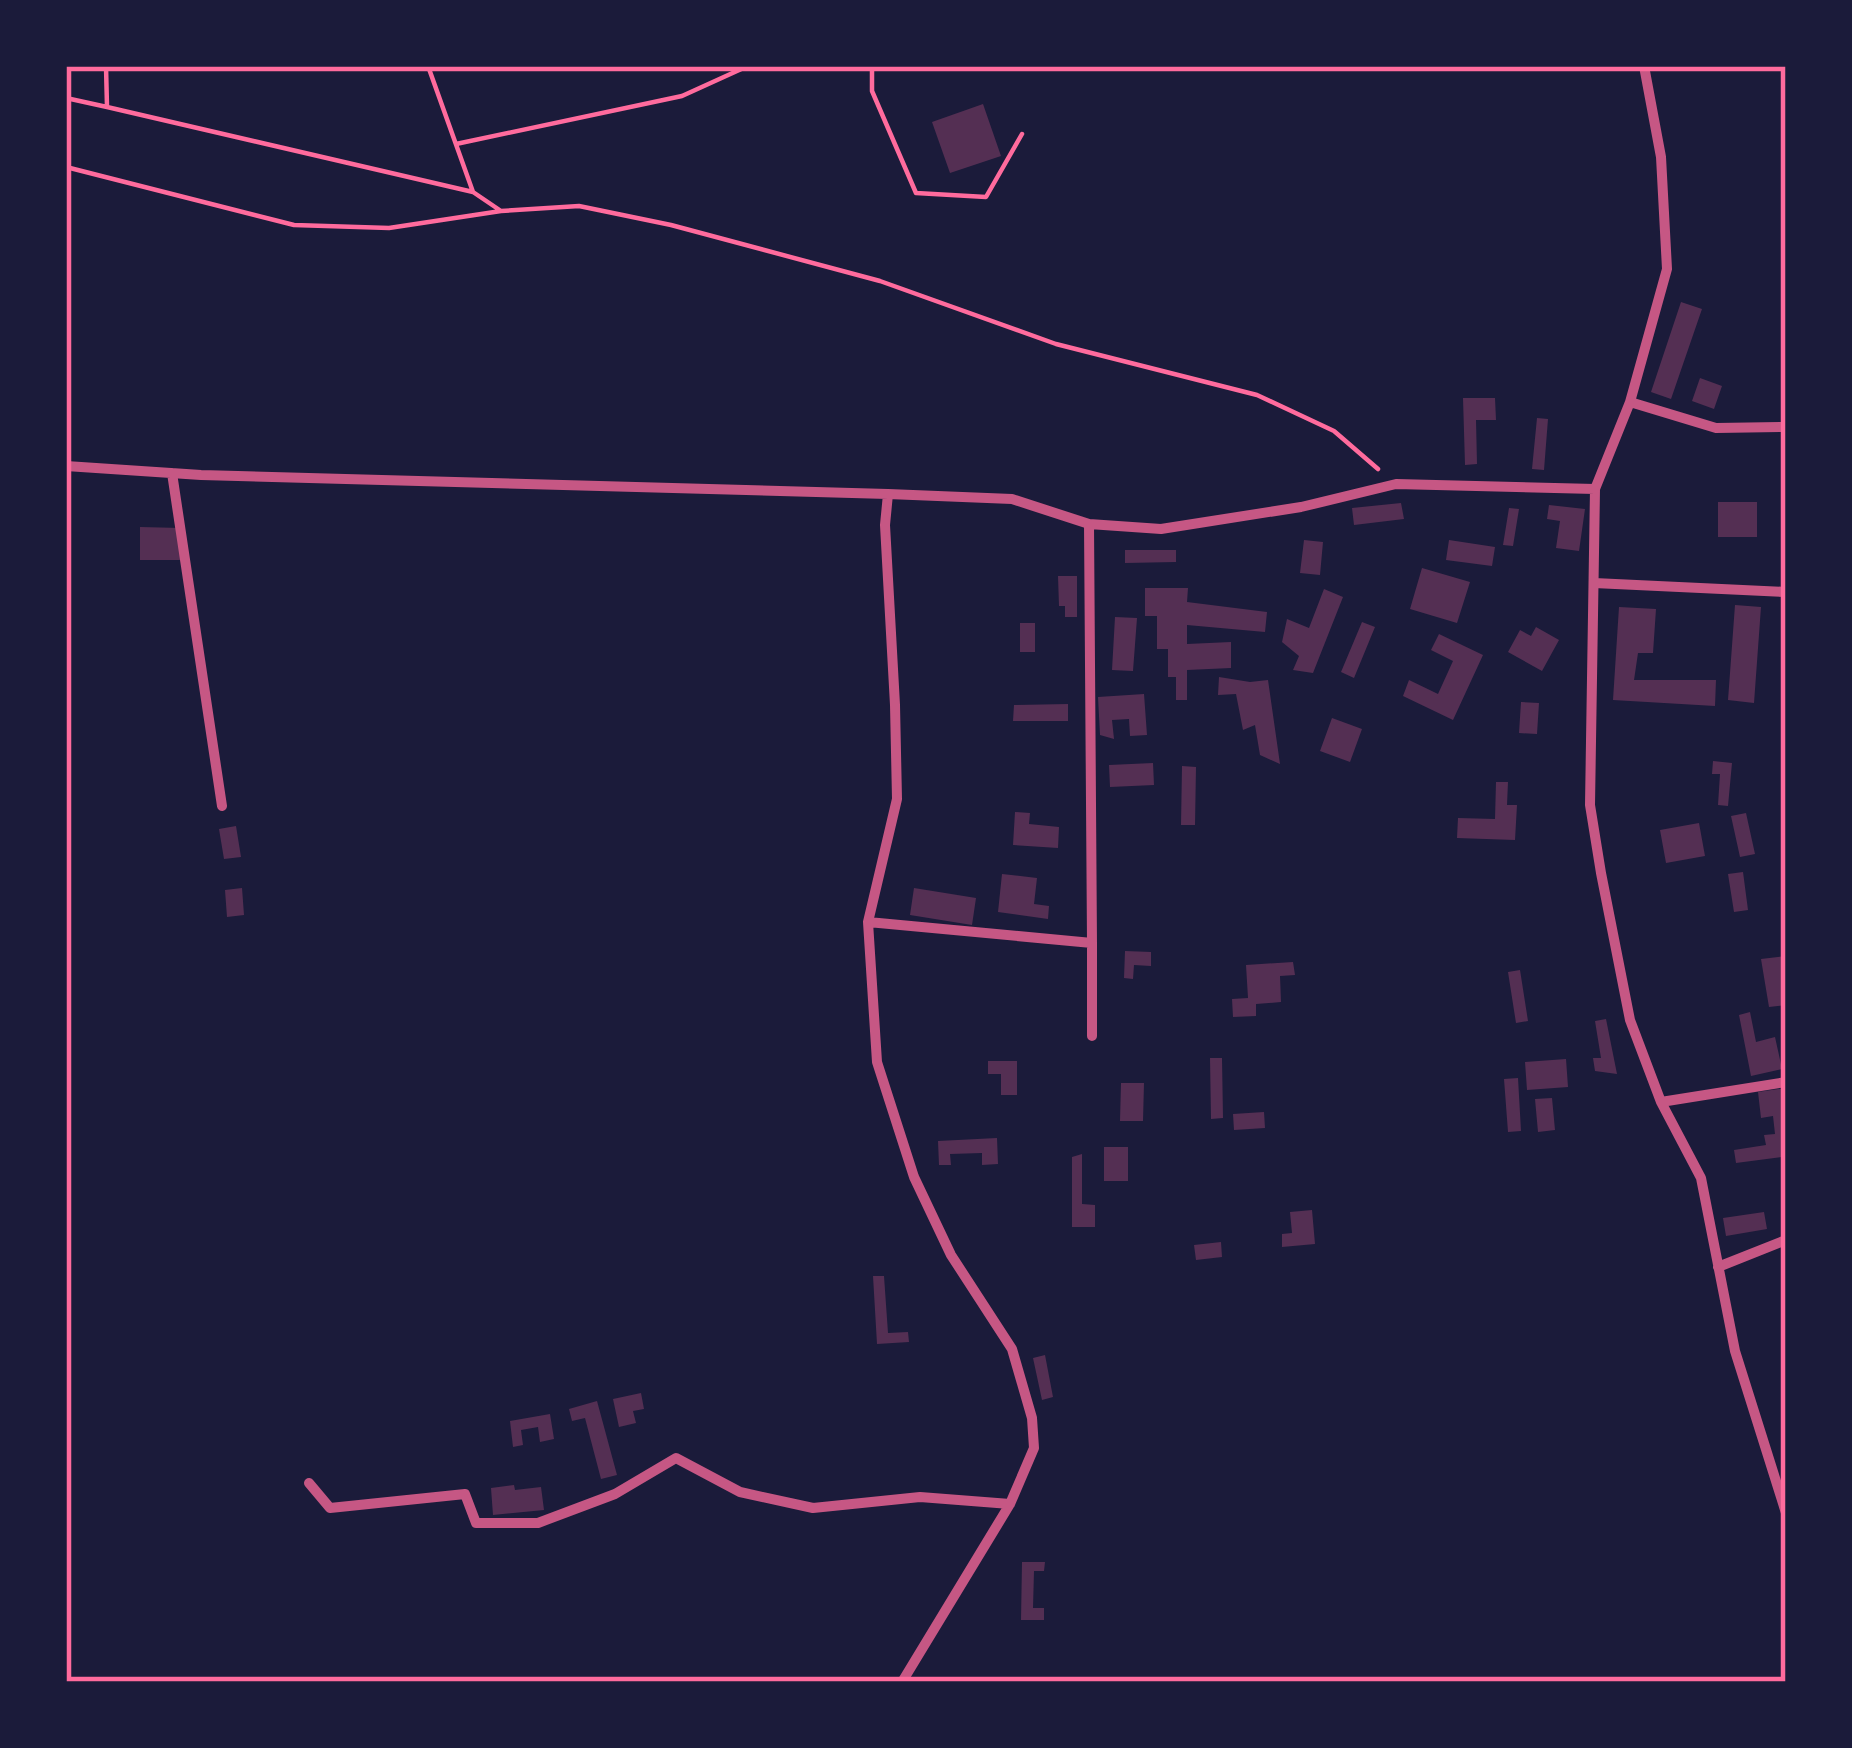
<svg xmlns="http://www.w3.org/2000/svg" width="1852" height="1748" font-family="'Noto Serif',serif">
<rect width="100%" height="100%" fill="#1b1b3a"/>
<path fill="#542f53" d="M 983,104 L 1001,156 L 950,173 L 932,122 Z
M 1681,302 L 1702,309 L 1671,399 L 1651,392 Z
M 1700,378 L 1722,386 L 1714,409 L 1692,401 Z
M 1463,398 L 1495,398 L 1496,420 L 1476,420 L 1477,464 L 1465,465 Z
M 1537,418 L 1548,419 L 1544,470 L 1532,469 Z
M 1718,502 L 1757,502 L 1757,537 L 1718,537 Z
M 1401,503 L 1404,519 L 1354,525 L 1352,508 Z
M 1549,505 L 1585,509 L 1579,551 L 1556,548 L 1560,521 L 1547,519 Z
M 1509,508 L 1519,509 L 1513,546 L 1503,545 Z
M 140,527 L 181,528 L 180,560 L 140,560 Z
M 1304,540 L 1323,542 L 1320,575 L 1300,573 Z
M 1449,540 L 1495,547 L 1492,566 L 1446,560 Z
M 1125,550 L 1176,550 L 1176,562 L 1125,563 Z
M 1422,568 L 1470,582 L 1457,623 L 1410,609 Z
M 1058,576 L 1077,576 L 1077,617 L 1065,617 L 1065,606 L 1059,606 Z
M 1145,588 L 1188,588 L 1187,602 L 1267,612 L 1265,632 L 1187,625 L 1187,644 L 1231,642 L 1231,668 L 1187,670 L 1187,700 L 1176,700 L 1176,677 L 1168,677 L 1168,649 L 1157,649 L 1157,616 L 1145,616 Z
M 1324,589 L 1343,597 L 1313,673 L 1293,670 L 1299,656 L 1282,642 L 1287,619 L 1309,628 Z
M 1735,605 L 1761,607 L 1754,703 L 1728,700 Z
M 1619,607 L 1656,609 L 1653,653 L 1638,653 L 1634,680 L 1716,680 L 1715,706 L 1613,700 Z
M 1115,617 L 1137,618 L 1133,671 L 1112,670 Z
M 1362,622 L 1375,627 L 1354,678 L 1341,672 Z
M 1020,623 L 1035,623 L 1035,652 L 1020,652 Z
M 1536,627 L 1559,640 L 1542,671 L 1508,652 L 1520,630 L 1531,636 Z
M 1439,634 L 1483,655 L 1453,720 L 1403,696 L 1409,680 L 1438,694 L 1453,661 L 1431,650 Z
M 1219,677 L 1250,682 L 1268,680 L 1280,764 L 1260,755 L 1255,725 L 1243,730 L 1236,694 L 1218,695 Z
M 1144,694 L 1147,735 L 1130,736 L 1129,719 L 1112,720 L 1114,739 L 1100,735 L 1098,697 Z
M 1521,702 L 1539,703 L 1537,734 L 1519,733 Z
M 1068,704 L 1068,721 L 1013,721 L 1014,705 Z
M 1332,718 L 1362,729 L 1350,762 L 1320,751 Z
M 1713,761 L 1732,763 L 1728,806 L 1718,805 L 1720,774 L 1712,774 Z
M 1153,763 L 1154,785 L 1110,787 L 1109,765 Z
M 1182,766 L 1196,767 L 1195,825 L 1181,825 Z
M 1496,782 L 1508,782 L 1507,805 L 1517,805 L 1515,840 L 1457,838 L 1458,818 L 1495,819 Z
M 1015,812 L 1030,813 L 1029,824 L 1059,827 L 1058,848 L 1013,845 Z
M 1746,813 L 1755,854 L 1740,857 L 1731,816 Z
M 1699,823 L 1705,856 L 1666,863 L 1660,830 Z
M 236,826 L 241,857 L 224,859 L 219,829 Z
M 1743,872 L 1748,910 L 1734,912 L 1728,874 Z
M 1002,874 L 1037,878 L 1034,904 L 1049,906 L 1048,919 L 998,912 Z
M 242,888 L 244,915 L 227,917 L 225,890 Z
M 914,888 L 976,898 L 972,925 L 910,915 Z
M 1125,951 L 1151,952 L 1151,966 L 1134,965 L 1133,979 L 1124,978 Z
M 1785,956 L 1786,1005 L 1769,1007 L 1761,959 Z
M 1293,962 L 1295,975 L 1280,976 L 1281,1002 L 1256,1004 L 1256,1016 L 1233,1017 L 1232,999 L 1248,998 L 1246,965 Z
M 1520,970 L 1528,1021 L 1516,1023 L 1508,972 Z
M 1750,1012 L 1756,1042 L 1775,1037 L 1782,1069 L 1751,1076 L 1739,1015 Z
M 1606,1019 L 1617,1074 L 1595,1071 L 1593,1058 L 1601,1058 L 1595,1021 Z
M 1210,1058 L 1222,1058 L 1223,1118 L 1211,1119 Z
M 1566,1059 L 1568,1087 L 1527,1090 L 1525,1062 Z
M 988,1061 L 1017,1061 L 1017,1095 L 1001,1095 L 1001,1074 L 988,1074 Z
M 1518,1078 L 1521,1131 L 1508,1132 L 1504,1079 Z
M 1121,1083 L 1144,1083 L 1143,1121 L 1120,1121 Z
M 1786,1088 L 1786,1145 L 1781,1145 L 1782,1157 L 1736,1163 L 1734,1150 L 1766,1145 L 1764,1135 L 1775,1134 L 1773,1116 L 1761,1118 L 1758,1092 Z
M 1552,1098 L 1555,1130 L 1538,1132 L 1535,1099 Z
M 1264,1112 L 1265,1128 L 1234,1130 L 1233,1114 Z
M 997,1138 L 998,1164 L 982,1165 L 982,1153 L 950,1154 L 951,1165 L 939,1165 L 938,1141 Z
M 1104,1147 L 1128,1147 L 1128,1181 L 1104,1181 Z
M 1082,1154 L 1082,1204 L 1095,1205 L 1095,1227 L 1072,1227 L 1072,1157 Z
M 1312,1210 L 1315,1244 L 1282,1247 L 1282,1234 L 1292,1233 L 1290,1212 Z
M 1764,1212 L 1767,1229 L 1726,1236 L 1723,1218 Z
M 1221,1242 L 1222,1257 L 1196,1260 L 1194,1245 Z
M 873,1276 L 884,1276 L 888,1333 L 908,1332 L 909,1342 L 877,1344 Z
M 1045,1355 L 1053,1397 L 1042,1400 L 1033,1358 Z
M 641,1393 L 644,1409 L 633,1411 L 636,1423 L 619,1427 L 613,1399 Z
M 597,1401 L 617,1475 L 601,1479 L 585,1418 L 572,1421 L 569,1409 Z
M 550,1414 L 554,1439 L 540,1442 L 538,1427 L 521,1430 L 523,1445 L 513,1447 L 510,1421 Z
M 514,1485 L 515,1490 L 541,1487 L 544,1510 L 493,1515 L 491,1488 Z
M 1022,1562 L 1045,1562 L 1044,1571 L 1034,1571 L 1033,1608 L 1044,1608 L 1044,1620 L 1021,1620 Z"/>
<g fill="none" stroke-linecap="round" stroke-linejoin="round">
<path stroke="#ff6b9d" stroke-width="4.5" d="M 106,66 L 107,107 L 473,192
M 428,66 L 473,192 L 501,211
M 872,66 L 872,91 L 916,193 L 986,197 L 1022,134
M 66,98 L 107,107
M 456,144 L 682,96 L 748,66
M 66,167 L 294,225 L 389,228 L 501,211 L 579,206 L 671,225 L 880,281 L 1056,344 L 1257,395 L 1334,431 L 1378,469"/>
<path stroke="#c65784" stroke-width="10" d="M 1630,402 L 1716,428 L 1786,427
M 66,466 L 201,475 L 888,494
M 172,473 L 222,806
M 1595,489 L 1590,805 L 1601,873 L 1630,1020 L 1661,1102 L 1701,1178 L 1735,1351 L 1786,1513
M 1594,583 L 1786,592
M 868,922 L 1092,943 L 1089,524
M 1092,943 L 1092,1036
M 1661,1102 L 1786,1082
M 1718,1267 L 1786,1240
M 309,1483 L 330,1508 L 465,1494 L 476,1523 L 538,1523 L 615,1494 L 676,1458 L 740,1492 L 813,1508 L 920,1497 L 1010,1504
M 902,1682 L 1010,1504 L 1034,1448 L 1032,1418 L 1012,1349 L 951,1255 L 914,1177 L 877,1062 L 868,922 L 897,799 L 895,705 L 885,525 L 888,494 L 1012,499 L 1089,524 L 1161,529 L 1301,507 L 1396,484 L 1595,489 L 1630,402 L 1667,269 L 1661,157 L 1644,66"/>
</g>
<rect width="1852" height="1748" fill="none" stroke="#1b1b3a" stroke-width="138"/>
<rect x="69" y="69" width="1714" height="1610" fill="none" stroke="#ff6b9d" stroke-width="4.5"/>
</svg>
